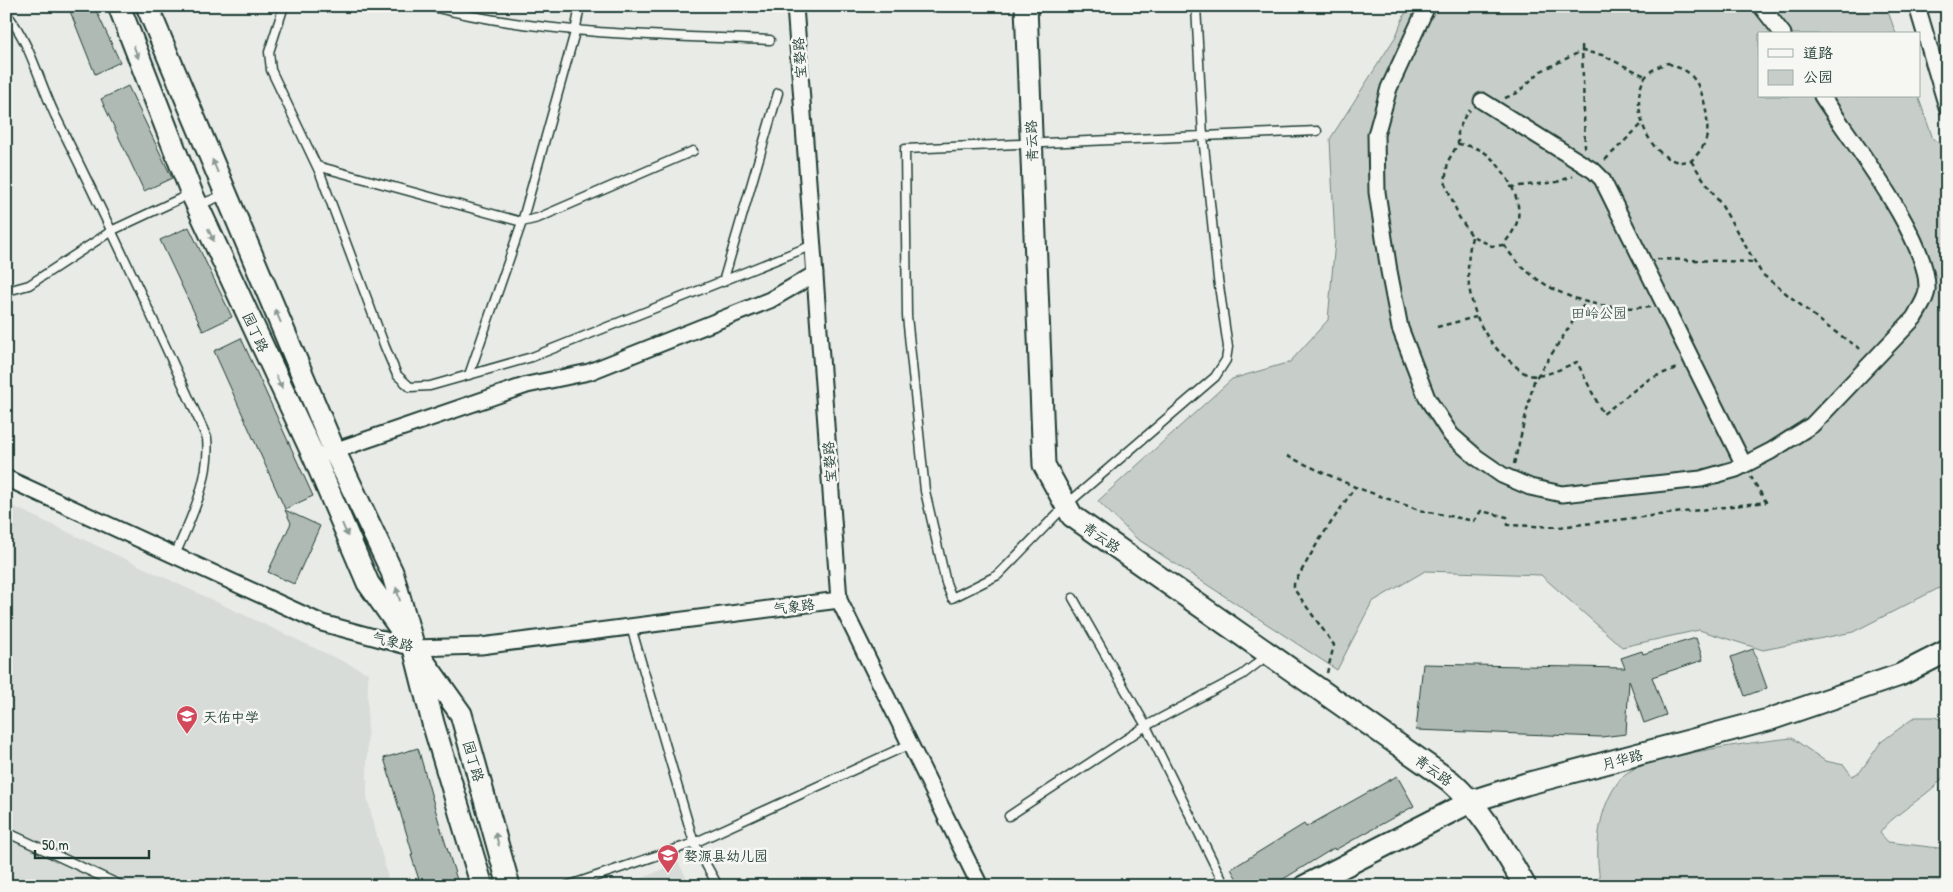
<svg xmlns="http://www.w3.org/2000/svg" width="1953" height="892" font-family="'Patrick Hand','LXGW WenKai TC',sans-serif">
<rect width="100%" height="100%" fill="#e9ebe7"/>
<filter id="ink" filterUnits="userSpaceOnUse"><feTurbulence type="fractalNoise" baseFrequency=".02" numOctaves="2"/><feDisplacementMap in="SourceGraphic" scale="10" xChannelSelector="R" yChannelSelector="G"/><feConvolveMatrix kernelMatrix="1 2 1 2 8 2 1 2 1" color-interpolation-filters="sRGB"/></filter>
<g filter="url(#ink)">
<path fill="#d8dcd8" d="M 6,503 L 368,673 L 367,797 L 390,886 L 6,886 Z
M 678,862 L 691,886 L 626,886 Z"/>
<path fill="#c7cec9" stroke="#73867e" d="M 1408,6 L 1886,6 L 1896,34 L 1759,34 L 1759,96 L 1918,96 L 1933,139 L 1947,149 L 1947,584 L 1853,632 L 1763,650 L 1699,630 L 1622,647 L 1541,575 L 1425,571 L 1372,602 L 1337,670 L 1136,538 L 1098,501 L 1232,379 L 1290,362 L 1328,320 L 1335,241 L 1330,139 L 1396,36 Z
M 1915,717 L 1935,717 L 1947,723 C 1947,737 1950,756 1947,770 C 1942,789 1893,812 1880,833 L 1888,842 L 1947,849 L 1947,886 L 1601,886 C 1594,850 1597,807 1622,777 C 1640,756 1762,741 1792,738 L 1825,761 L 1844,765 L 1852,776 L 1860,772 L 1881,742 Z"/>
<path fill="#b0bab5" stroke="#1f3d34" d="M 68,6 L 94,6 L 120,62 L 95,74 Z
M 128,86 L 172,178 L 144,191 L 101,99 Z
M 189,227 L 232,317 L 203,331 L 160,240 Z
M 241,338 L 313,496 L 285,509 L 214,351 Z
M 285,510 L 320,526 L 294,584 L 268,572 L 291,523 Z
M 1696,638 L 1703,660 L 1652,677 L 1666,715 L 1644,723 L 1629,680 L 1626,734 L 1601,737 L 1416,730 L 1423,664 L 1625,668 L 1621,658 L 1642,651 L 1643,654 Z
M 1753,649 L 1767,688 L 1745,696 L 1731,657 Z
M 418,748 L 440,826 L 459,886 L 421,886 L 411,855 L 413,855 L 384,758 Z
M 1397,776 L 1414,806 L 1335,850 L 1334,848 L 1272,886 L 1241,886 L 1231,869 L 1304,824 L 1306,827 Z"/>
<g fill="none" stroke-linecap="round" stroke-linejoin="round">
<g stroke="#1f3d34" stroke-width="11">
<path id="lane" d="M 284,6 L 269,52 L 271,70 L 320,173 L 385,347 L 397,375 L 410,387 L 430,386 L 532,357 L 813,245
M 429,6 C 541,35 656,35 770,40
M 1196,6 L 1203,136 L 1218,279 L 1228,347 L 1226,360 L 1215,377 L 1066,505 L 998,575 L 952,598 L 946,583 L 925,491 L 907,316 L 905,149 C 1042,143 1180,137 1317,131
M 6,13 C 31,44 38,79 55,115 C 108,221 158,329 207,438 C 211,479 191,518 175,555
M 317,166 L 522,222 L 538,218 L 693,151
M 199,205 L 226,194
M 723,282 L 778,93
M 6,289 L 11,290 L 29,285 L 113,230 L 190,194
M 469,375 L 522,222 L 575,32 L 580,6
M 1073,598 L 1146,726 L 1225,886
M 631,627 L 694,843 L 718,886
M 1009,816 L 1146,726 L 1242,675 L 1268,655
M 6,832 L 122,886
M 567,886 L 694,843 L 910,744"/>
</g>
<g stroke="#1f3d34" stroke-width="19">
<path id="street" d="M 795,6 L 839,600 L 980,886
M 1427,6 L 1389,88 L 1376,135 L 1377,192 L 1389,271 L 1400,328 L 1427,398 L 1451,435 L 1476,457 L 1502,475 L 1530,487 L 1562,494 L 1701,479 L 1736,469 L 1771,451 L 1812,425 L 1914,318 C 1919,309 1926,300 1927,290 C 1930,241 1850,139 1822,96
M 1761,6 L 1783,34
M 1917,6 L 1947,107
M 1482,101 L 1594,171 L 1602,179 L 1744,465
M 325,454 L 527,385 L 589,372 L 770,300 L 815,274
M 6,478 L 322,623 L 414,648 L 481,646 L 839,600"/>
</g>
<g stroke="#1f3d34" stroke-width="25">
<path id="secondary" d="M 119,6 L 192,194 L 315,459 L 368,583 L 414,648 L 433,723 L 482,886
M 147,6 L 334,450 L 392,572 L 414,648 L 461,714 L 509,886
M 1026,6 L 1044,465 L 1072,516 L 1450,781 C 1483,810 1503,848 1525,886
M 1305,886 L 1472,801 L 1526,784 L 1768,720 L 1900,675 L 1947,651"/>
</g>
<path stroke="#1f3d34" stroke-width="2.5" stroke-dasharray="5 4" stroke-linecap="butt" d="M 1582,45 L 1585,148
M 1668,63 C 1673,66 1680,68 1686,71 C 1703,83 1709,115 1707,135 C 1705,146 1699,153 1691,161 C 1687,161 1680,163 1675,161 C 1647,153 1631,107 1643,81 C 1648,71 1658,66 1668,63 Z
M 1505,98 L 1517,93 L 1541,71 L 1582,51 L 1602,55 L 1647,77
M 1458,144 C 1466,145 1476,147 1484,152 C 1501,164 1522,196 1518,218 C 1516,229 1510,236 1503,245 L 1492,246 L 1472,236 L 1459,217 L 1445,182 L 1448,161 L 1458,144 L 1458,131 L 1465,116 L 1470,110
M 1605,160 L 1643,123
M 1691,161 L 1722,206 L 1762,274 L 1828,327 L 1862,350
M 1510,187 L 1557,182 L 1573,176
M 1472,237 C 1461,282 1473,333 1511,362 C 1516,366 1523,374 1529,375 C 1543,379 1564,367 1577,362 L 1603,414 L 1649,379 L 1679,367
M 1504,245 C 1536,293 1595,312 1650,307
M 1657,259 L 1753,262
M 1437,327 L 1476,317
M 1287,456 L 1355,487 L 1419,510 L 1474,521 L 1481,511 L 1507,517 L 1508,525 L 1559,527 L 1766,502 L 1751,477
M 1514,464 L 1534,381 L 1585,303
M 1327,673 L 1334,645 L 1294,589 L 1294,584 L 1318,542 L 1355,487"/>
<use href="#lane" stroke="#f6f6f2" stroke-width="8"/>
<use href="#street" stroke="#f6f6f2" stroke-width="15"/>
<use href="#secondary" stroke="#f6f6f2" stroke-width="21"/>
</g>
<defs><path id="oneway-solid" d="M-6-.8H1V-3.2L6.5 0L1 3.2V.8H-6Z" transform="scale(1.25)"/></defs>
<g fill="#8a9a93">
<use href="#oneway-solid" transform="translate(136 52) rotate(69)"/>
<use href="#oneway-solid" transform="translate(215 166) rotate(-113)"/>
<use href="#oneway-solid" transform="translate(211 235) rotate(65)"/>
<use href="#oneway-solid" transform="translate(278 316) rotate(-113)"/>
<use href="#oneway-solid" transform="translate(279 382) rotate(65)"/>
<use href="#oneway-solid" transform="translate(345 530) rotate(67)"/>
<use href="#oneway-solid" transform="translate(398 594) rotate(-106)"/>
<use href="#oneway-solid" transform="translate(497 839) rotate(-106)"/>
</g>
</g>
<defs>
<g id="school-pin" transform="scale(1.125)"><path d="M0 17L-7.5 6A9.5 9.5 0 1 1 7.5 6Z" fill="#d1495b" stroke="#f6f6f2"/><path d="M0-5L7-2L0 1L-7-2ZM-4 1L0 2.5L4 1V4Q0 6-4 4Z" fill="#fff"/></g>
</defs>
<g fill-rule="evenodd">
<use href="#school-pin" x="187" y="716"/>
<use href="#school-pin" x="668" y="855"/>
</g>
<g text-anchor="middle" dominant-baseline="central" stroke-width="5" stroke-linejoin="round" paint-order="stroke">
<g font-size="14" fill="#1f3d34" stroke="#f6f6f2">
<text transform="translate(799 58) rotate(-94)">宝婺路</text>
<text transform="translate(1031 141) rotate(-92)">青云路</text>
<text transform="translate(256 332) rotate(65)">园丁路</text>
<text transform="translate(829 462) rotate(-94)">宝婺路</text>
<text transform="translate(1102 537) rotate(35)">青云路</text>
<text transform="translate(794 606) rotate(-7)">气象路</text>
<text transform="translate(393 641) rotate(13)">气象路</text>
<text transform="translate(1622 759) rotate(-15)">月华路</text>
<text transform="translate(474 761) rotate(74)">园丁路</text>
<text transform="translate(1434 770) rotate(36)">青云路</text>
</g>
<g font-size="14" fill="#415a52" stroke="#f6f6f2">
<text x="1599" y="312">田岭公园</text>
</g>
<g font-size="14" fill="#1f3d34" stroke="#f6f6f2" text-anchor="start">
<text x="203" y="716">天佑中学</text>
<text x="684" y="855">婺源县幼儿园</text>
</g>
</g>
<rect width="1953" height="892" fill="none" stroke="#f6f6f2" stroke-width="25"/>
<rect x="12" y="12" width="1928" height="867" fill="none" stroke="#1f3d34" stroke-width="2" filter="url(#ink)"/>
<rect x="1758" y="32" width="162" height="65" fill="#f6f6f2" stroke="#a0aca6"/>
<rect x="1768" y="49" width="25" height="8" fill="#f6f6f2" stroke="#a0aca6"/>
<text x="1803" y="58" font-size="15" fill="#1f3d34">道路</text>
<rect x="1768" y="70" width="25" height="15" fill="#c7cec9" stroke="#a0aca6"/>
<text x="1803" y="82" font-size="15" fill="#1f3d34">公园</text>
<path d="M35 850v8h114v-8" fill="none" stroke="#1f3d34" stroke-width="2.5"/>
<text x="42" y="850" font-size="15" fill="#1f3d34" stroke="#f6f6f2" stroke-width="4" paint-order="stroke">50 m</text>
</svg>
